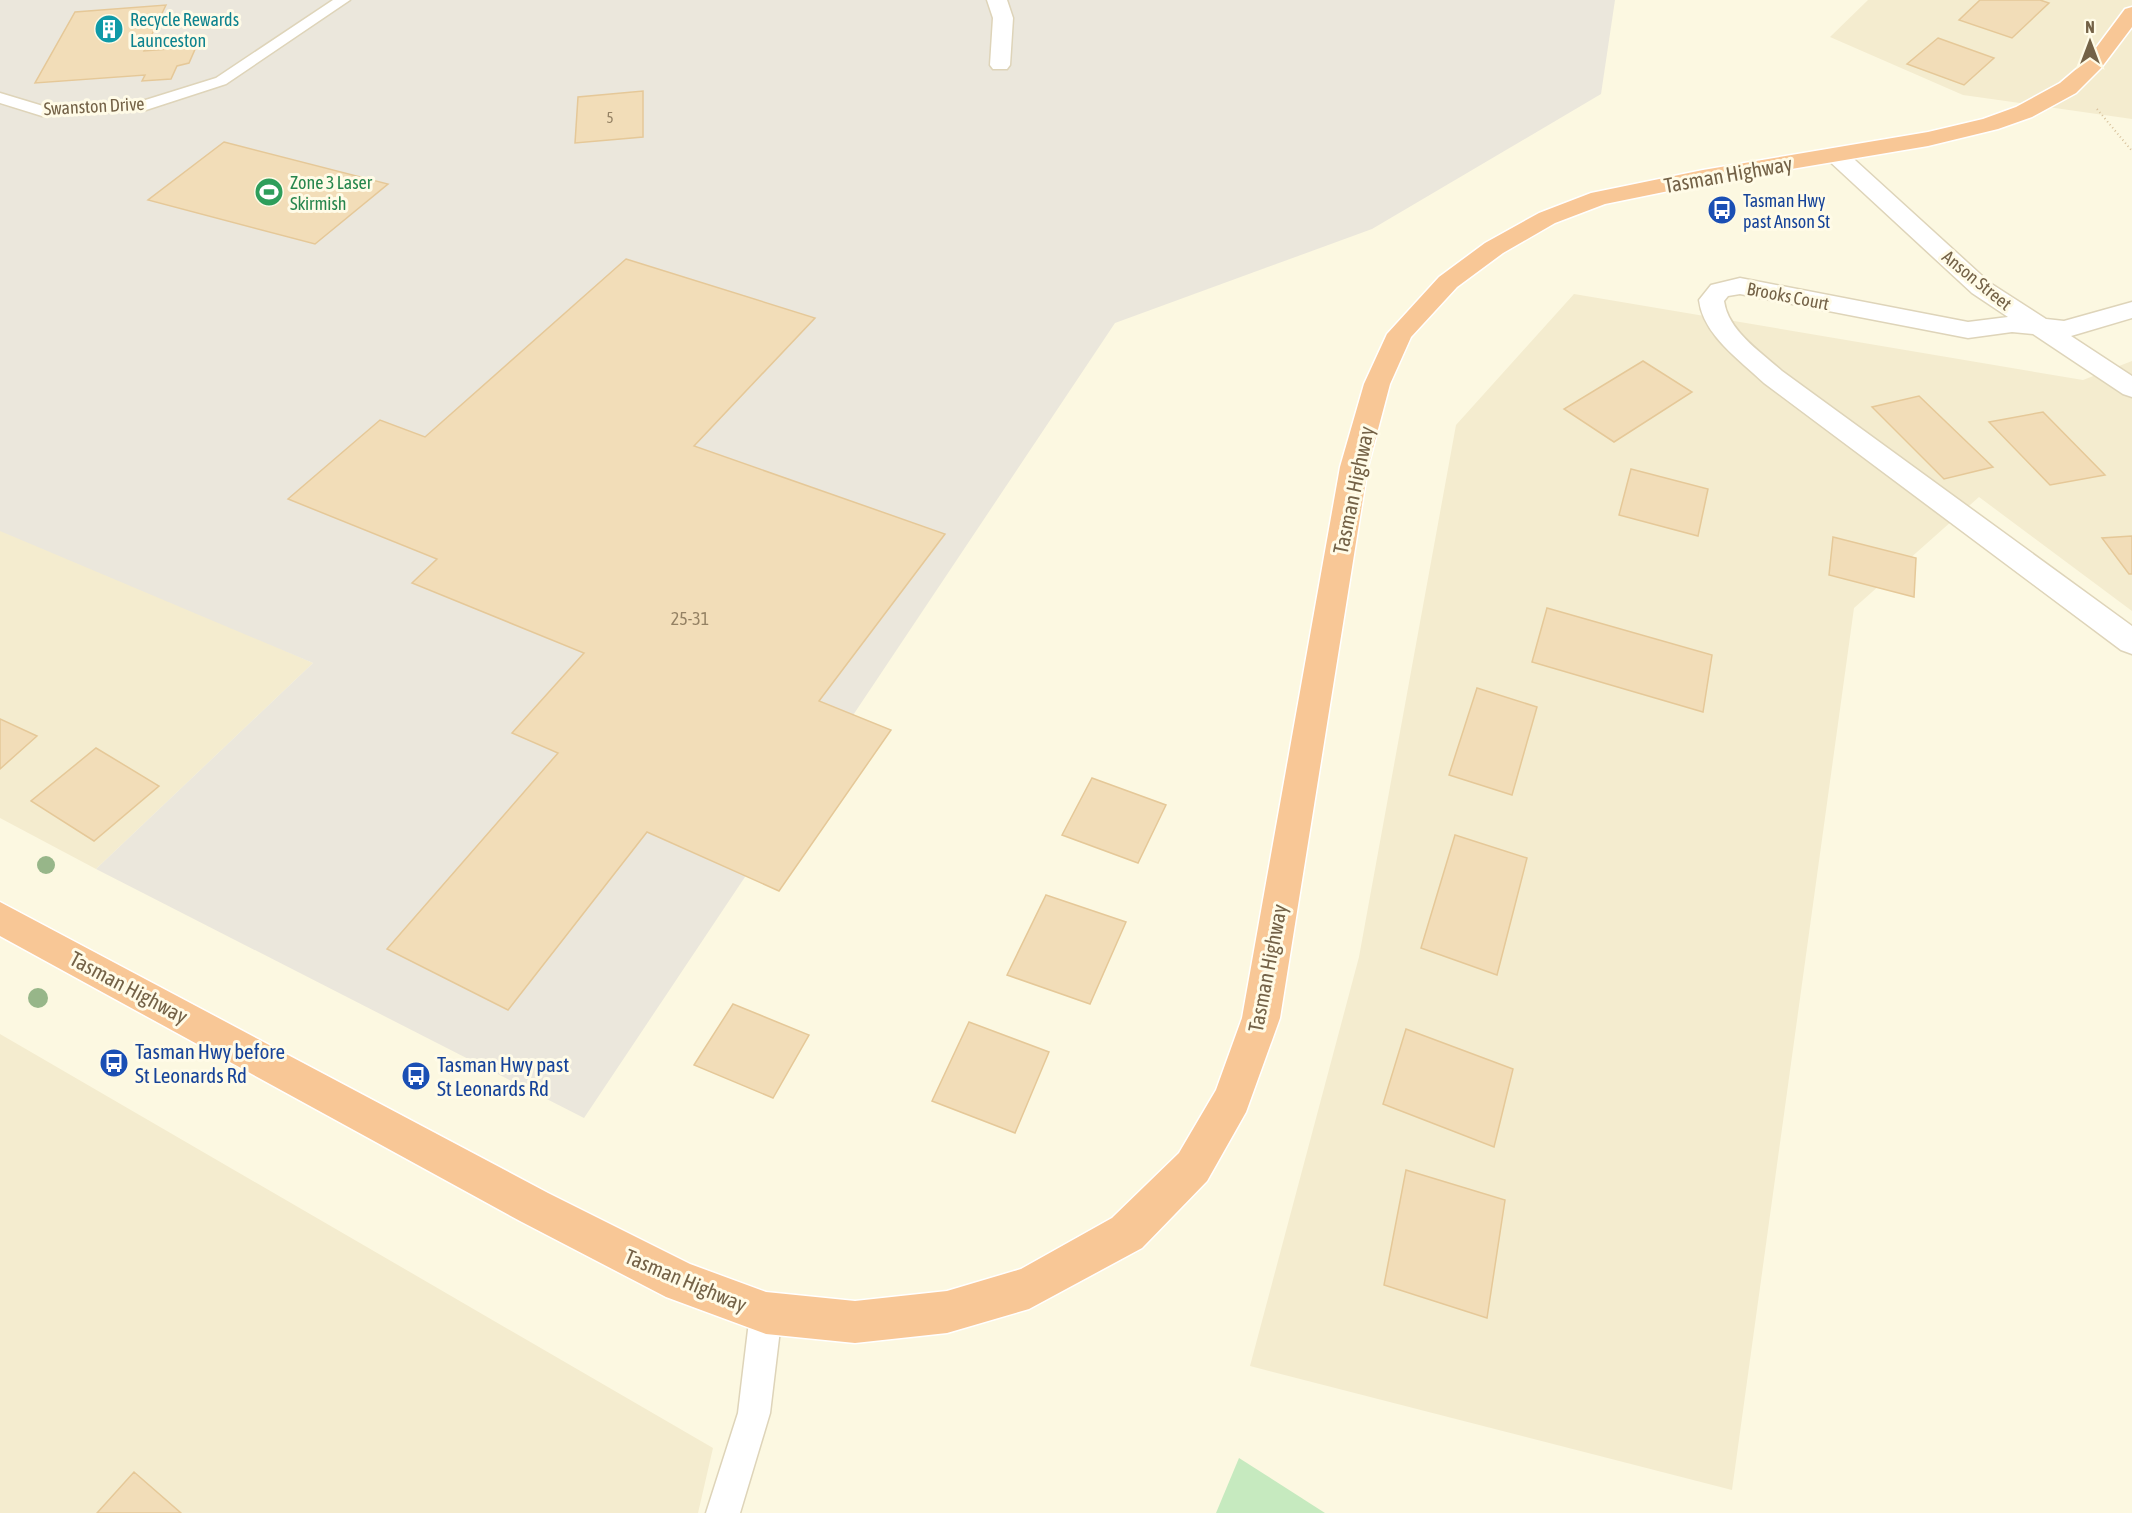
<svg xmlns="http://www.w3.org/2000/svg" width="2132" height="1513" font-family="'Asap Condensed',sans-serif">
<rect width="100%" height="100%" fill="#fcf8e1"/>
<path fill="#f4eccf" d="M 1868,0 L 2132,0 L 2132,119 L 1963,95 L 1830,37 Z
M 1574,294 L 2083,380 L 2132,361 L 2132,611 L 1979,497 L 1854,608 L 1732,1490 L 1250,1366 L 1359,957 L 1456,425 Z
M 0,525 L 313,663 L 96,869 L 0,818 Z
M 0,1034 L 713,1448 L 698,1513 L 0,1513 Z"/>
<path fill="#ebe7dc" d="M 0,0 L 1615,0 L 1601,94 L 1372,229 L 1115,323 L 584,1118 L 96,869 L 313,663 L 0,531 Z"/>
<path fill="#c6eabf" d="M 1239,1458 L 1325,1513 L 1216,1513 Z"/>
<path fill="#f2ddb8" stroke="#e5c898" stroke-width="1.5" d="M 1980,0 L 2040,0 L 2049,3 L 2012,38 L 1959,20 Z
M 166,5 L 144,51 L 196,47 L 189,63 L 177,66 L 171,79 L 142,81 L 145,75 L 35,83 L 75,12 Z
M 1938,38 L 1994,58 L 1964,85 L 1907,64 Z
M 643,91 L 643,137 L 575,143 L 578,97 Z
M 224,142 L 388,184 L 315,244 L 148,200 Z
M 626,259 L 815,318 L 694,446 L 945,534 L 819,701 L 891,730 L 779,891 L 647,832 L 508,1010 L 387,949 L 558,753 L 512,733 L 584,653 L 412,583 L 437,559 L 288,499 L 380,420 L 425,437 Z
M 1643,361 L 1692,392 L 1614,442 L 1564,409 Z
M 1919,396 L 1993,467 L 1944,479 L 1872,407 Z
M 2043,412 L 2105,475 L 2050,485 L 1989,422 Z
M 1631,469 L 1708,489 L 1698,536 L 1619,515 Z
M 2132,536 L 2132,574 L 2129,574 L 2102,538 Z
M 1833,537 L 1916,558 L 1914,597 L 1829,575 Z
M 1547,608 L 1712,655 L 1703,712 L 1532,662 Z
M 1477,688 L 1537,707 L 1512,795 L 1449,775 Z
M 0,719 L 37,736 L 0,769 Z
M 96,748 L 159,786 L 94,841 L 31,801 Z
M 1092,778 L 1166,805 L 1138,863 L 1062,835 Z
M 1455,835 L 1527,858 L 1497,975 L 1421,948 Z
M 1046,895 L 1126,922 L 1090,1004 L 1007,975 Z
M 733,1004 L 809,1035 L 773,1098 L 694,1065 Z
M 969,1022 L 1049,1052 L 1015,1133 L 932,1101 Z
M 1406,1029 L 1513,1069 L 1494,1147 L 1383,1104 Z
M 1406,1170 L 1505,1200 L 1487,1318 L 1384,1285 Z
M 134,1472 L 181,1513 L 97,1513 Z"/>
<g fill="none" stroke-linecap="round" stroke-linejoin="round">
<g stroke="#ded4b9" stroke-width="3">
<path id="lane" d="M 333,0 L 350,0 L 226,84 L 146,110 L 42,116 L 0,103 L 0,93 L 43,106 L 139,102 L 216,78 Z
M 766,1297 L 777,1302 L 782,1313 L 770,1413 L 740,1513 L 706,1513 L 738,1413 L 750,1313 L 755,1302 Z"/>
</g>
<g stroke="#ded4b9" stroke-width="3">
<path id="street" d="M 987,0 L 1007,0 L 1013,18 L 1010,65 L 1007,69 L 993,69 L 990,65 L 993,18 Z
M 1836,148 L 1844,150 L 1990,283 L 2046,319 L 2064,321 L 2132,302 L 2132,318 L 2071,336 L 2132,376 L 2132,397 L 2123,394 L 2033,334 L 2012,332 L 1968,338 L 1740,294 L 1728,296 L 1724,301 C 1728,331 1761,352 1782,371 L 2132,626 L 2132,654 L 2121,650 L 1764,383 C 1740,360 1703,335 1699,300 L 1711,285 L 1740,278 L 1968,322 L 2008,317 L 1972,293 L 1828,160 L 1825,155 L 1828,150 Z"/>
</g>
<g stroke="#fff" stroke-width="3">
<path id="highway" d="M 2132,7 L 2132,27 L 2101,68 L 2076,93 L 2032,117 L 1998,129 L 1928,146 L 1703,184 L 1605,204 L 1555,223 L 1503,253 L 1457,287 L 1411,337 L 1390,384 L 1368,467 L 1280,1018 L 1246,1112 L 1207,1181 L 1142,1248 L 1029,1309 L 947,1333 L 855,1343 L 766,1334 L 666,1297 L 520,1221 L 0,936 L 0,902 L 548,1193 L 690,1264 L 766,1292 L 855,1301 L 947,1291 L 1021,1269 L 1112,1218 L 1179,1153 L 1216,1090 L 1242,1018 L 1340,467 L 1364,384 L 1387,334 L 1439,277 L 1485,243 L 1539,213 L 1591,193 L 1703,170 L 1928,132 L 1983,119 L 2016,107 L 2060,83 L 2087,60 L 2125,9 Z"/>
</g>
<path stroke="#d7c19b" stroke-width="2" stroke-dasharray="1 3" stroke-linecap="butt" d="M 2097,109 L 2132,151"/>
<use href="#lane" fill="#fff" fill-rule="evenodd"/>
<use href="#street" fill="#fff" fill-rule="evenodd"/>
<use href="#highway" fill="#f8c796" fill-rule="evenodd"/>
</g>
<g fill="#97b689">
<circle cx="46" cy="865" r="9"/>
<circle cx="38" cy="998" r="10"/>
</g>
<defs>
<g id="building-disc" transform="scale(1.5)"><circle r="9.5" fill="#0f9aa8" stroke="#fffbe7"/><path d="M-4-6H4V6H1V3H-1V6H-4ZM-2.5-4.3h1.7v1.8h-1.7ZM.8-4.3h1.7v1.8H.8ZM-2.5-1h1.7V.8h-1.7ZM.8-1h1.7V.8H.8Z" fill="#fff"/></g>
<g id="stadium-disc" transform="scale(1.5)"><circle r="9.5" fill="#2e9e5b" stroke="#fffbe7"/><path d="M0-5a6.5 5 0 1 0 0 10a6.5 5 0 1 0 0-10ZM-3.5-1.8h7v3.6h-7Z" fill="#fff"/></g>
<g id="bus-disc" transform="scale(1.5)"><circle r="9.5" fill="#1a4fb4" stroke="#fffbe7"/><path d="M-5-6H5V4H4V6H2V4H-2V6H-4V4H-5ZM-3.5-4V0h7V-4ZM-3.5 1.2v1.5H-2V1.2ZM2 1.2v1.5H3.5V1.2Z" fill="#fff"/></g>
</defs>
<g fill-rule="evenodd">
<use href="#building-disc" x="109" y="29"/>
<use href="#stadium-disc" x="269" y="192"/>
<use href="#bus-disc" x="1722" y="210"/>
<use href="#bus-disc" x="114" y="1063"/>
<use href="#bus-disc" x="416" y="1076"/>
</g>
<g text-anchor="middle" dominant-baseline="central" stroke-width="6" stroke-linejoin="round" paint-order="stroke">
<g font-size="15" fill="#948163">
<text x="610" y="117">5</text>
</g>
<g font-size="18" fill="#0d838f" stroke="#fffbe7" text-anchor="start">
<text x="130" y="19">Recycle Rewards<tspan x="130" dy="21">Launceston</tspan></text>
</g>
<g font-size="18" fill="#746247" stroke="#fffbe7">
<text transform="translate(94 106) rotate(-3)">Swanston Drive</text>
<text transform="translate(1977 280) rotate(39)">Anson Street</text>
<text transform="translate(1788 296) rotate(11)">Brooks Court</text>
</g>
<g font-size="18" fill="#27864d" stroke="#fffbe7" text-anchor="start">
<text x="290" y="182">Zone 3 Laser<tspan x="290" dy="21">Skirmish</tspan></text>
</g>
<g font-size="18" fill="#164399" stroke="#fffbe7" text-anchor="start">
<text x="1743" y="200">Tasman Hwy<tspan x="1743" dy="21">past Anson St</tspan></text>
</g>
<g font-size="18" fill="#948163">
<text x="690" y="618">25-31</text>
</g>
<g font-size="21" fill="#746247" stroke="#fffbe7">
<text transform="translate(1728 174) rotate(-10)">Tasman Highway</text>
<text transform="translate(1353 490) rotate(-78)">Tasman Highway</text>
<text transform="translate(1267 968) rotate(-79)">Tasman Highway</text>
<text transform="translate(129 987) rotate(28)">Tasman Highway</text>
<text transform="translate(686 1280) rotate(23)">Tasman Highway</text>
</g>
<g font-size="21" fill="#164399" stroke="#fffbe7" text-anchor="start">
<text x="135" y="1051">Tasman Hwy before<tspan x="135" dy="24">St Leonards Rd</tspan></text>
<text x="437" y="1064">Tasman Hwy past<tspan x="437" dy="24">St Leonards Rd</tspan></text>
</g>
</g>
<g transform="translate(2090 42)" stroke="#fffbe7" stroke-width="4.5" paint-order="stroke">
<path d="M0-4.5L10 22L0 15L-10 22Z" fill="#746247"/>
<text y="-9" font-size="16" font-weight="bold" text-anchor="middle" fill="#746247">N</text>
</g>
</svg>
